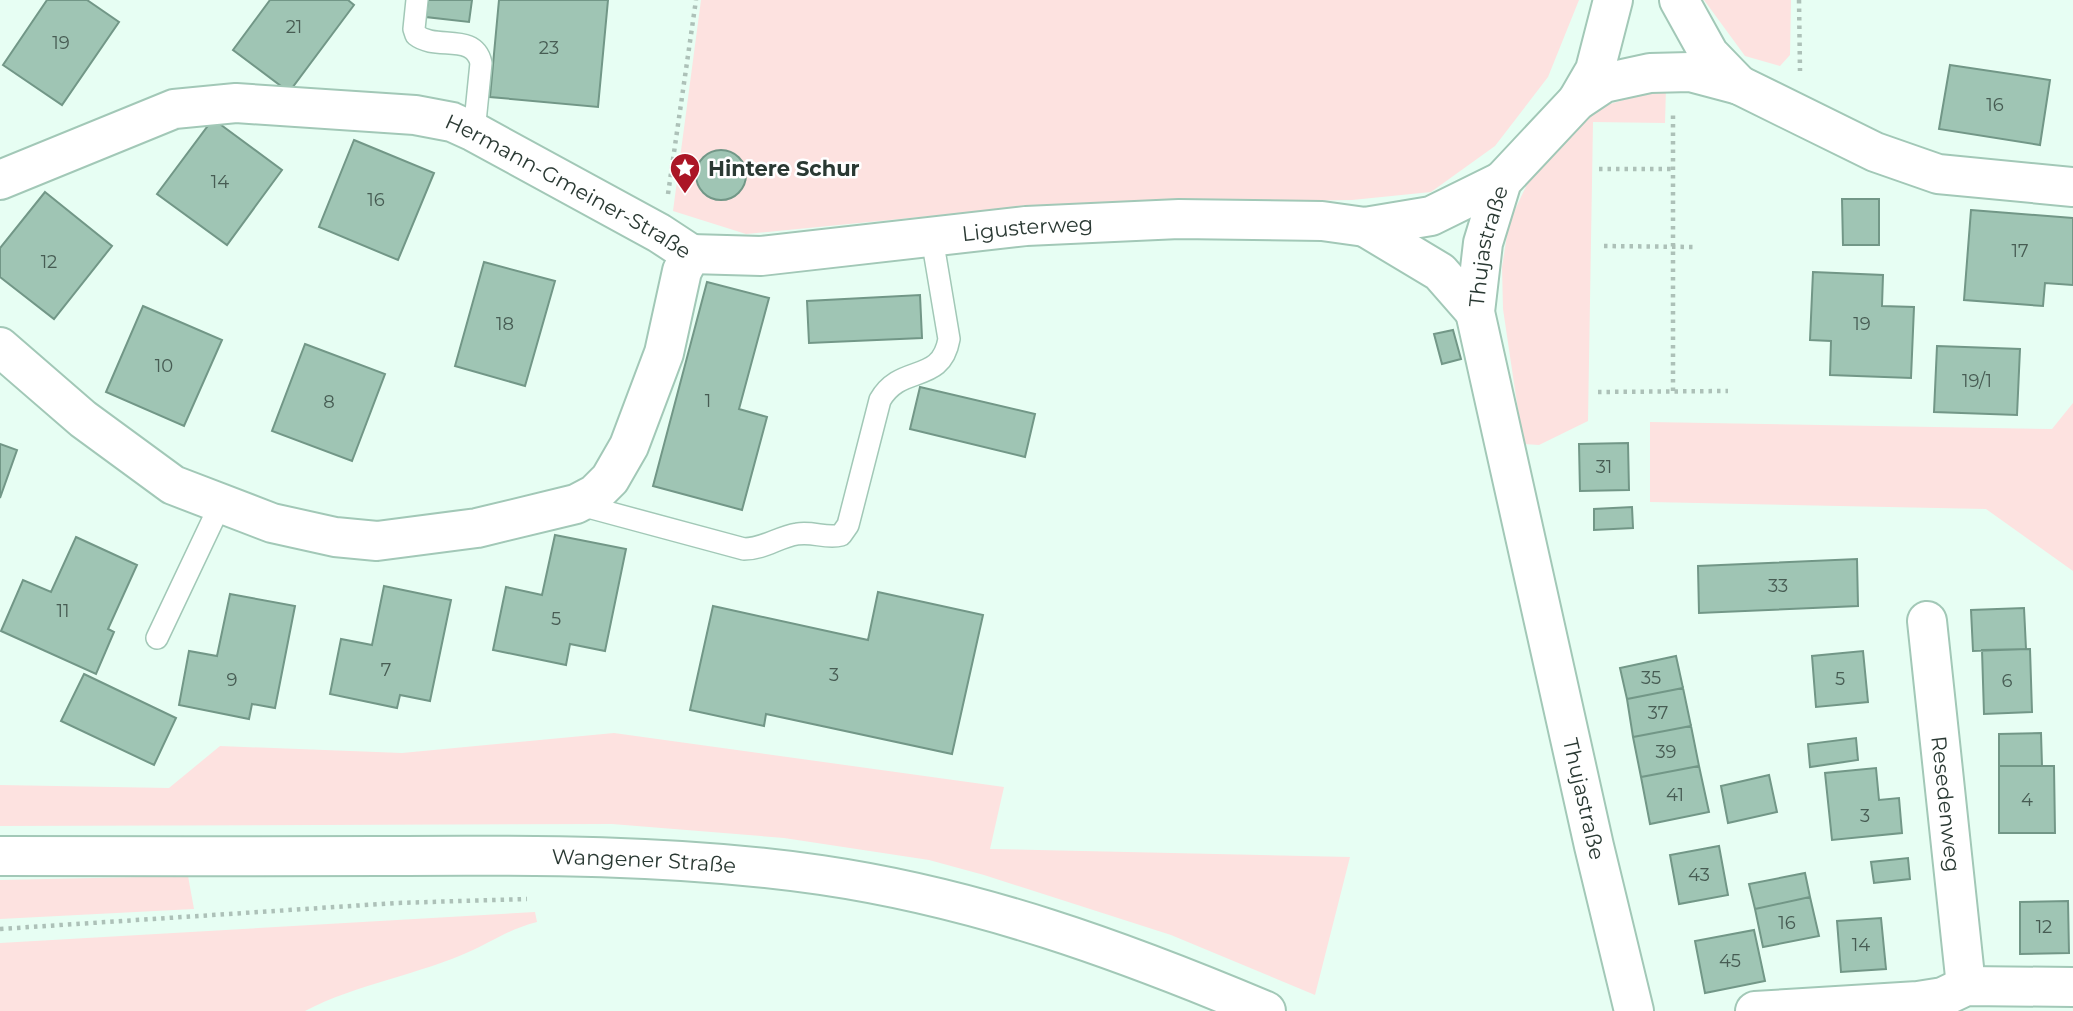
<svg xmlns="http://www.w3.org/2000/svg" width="2073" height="1011" font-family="Montserrat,sans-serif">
<rect width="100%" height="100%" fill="#e7fef3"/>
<path fill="#fde2e0" d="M 701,0 L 1579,0 L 1548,77 L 1495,146 L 1431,192 L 1352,200 L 1044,205 L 746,234 L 673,211 Z
M 1704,0 L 1791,0 L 1790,55 L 1780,66 L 1745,56 Z
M 1666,88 L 1665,123 L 1593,122 L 1588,421 L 1539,445 L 1523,444 L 1503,309 L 1502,267 L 1509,222 L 1532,174 L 1553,144 L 1599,107 Z
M 2073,403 L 2073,571 L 1986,509 L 1650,502 L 1650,422 L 2052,429 Z
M 614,733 L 1004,787 L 990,849 L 1350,857 L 1315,995 L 1171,935 L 984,875 L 929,860 L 784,838 L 612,824 L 0,826 L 0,785 L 169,788 L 220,746 L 402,753 Z
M 188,876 L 194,909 L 0,919 L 0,880 Z
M 535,912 L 537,922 C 510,929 497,939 473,950 C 419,975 359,983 305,1011 L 0,1011 L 0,943 Z"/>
<path fill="#9fc5b4" stroke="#729787" stroke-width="2" d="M 47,0 L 87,0 L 119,22 L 62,105 L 3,65 Z
M 270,0 L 348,0 L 354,5 L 289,92 L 233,50 Z
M 428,0 L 472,0 L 469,22 L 426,17 Z
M 499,0 L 608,0 L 598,107 L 490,97 Z
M 1950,65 L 2050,80 L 2040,145 L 1939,129 Z
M 213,119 L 282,170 L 227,245 L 157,194 Z
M 354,140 L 434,173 L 398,260 L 319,227 Z
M696 175a25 25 0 1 1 50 0a25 25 0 1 1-50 0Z
M 45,192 L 112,246 L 54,319 L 0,277 L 0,248 Z
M 1842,199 L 1879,199 L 1879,245 L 1843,245 Z
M 1971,210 L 2073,218 L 2073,285 L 2045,283 L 2043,306 L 1964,300 Z
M 484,262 L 555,281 L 525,386 L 455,366 Z
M 1813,272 L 1883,275 L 1882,306 L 1914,307 L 1911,378 L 1830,375 L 1831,341 L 1810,340 Z
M 707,282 L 769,298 L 739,409 L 767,417 L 742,510 L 653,486 Z
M 920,295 L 922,338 L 809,343 L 807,301 Z
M 143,306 L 222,340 L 184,426 L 106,392 Z
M 1453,330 L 1461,359 L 1442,364 L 1434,334 Z
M 305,344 L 385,374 L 352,461 L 272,431 Z
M 1937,346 L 2020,349 L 2017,415 L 1934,412 Z
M 920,387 L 1035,414 L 1025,457 L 910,429 Z
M 1628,443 L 1629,490 L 1580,491 L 1579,444 Z
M 0,444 L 17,450 L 0,498 Z
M 1632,507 L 1633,528 L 1594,530 L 1594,509 Z
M 555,535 L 626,549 L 605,651 L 570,644 L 566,665 L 493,650 L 506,587 L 542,595 Z
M 76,537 L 137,565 L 108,629 L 114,632 L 96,674 L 1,631 L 23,580 L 51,592 Z
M 1857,559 L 1858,606 L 1699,613 L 1698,566 Z
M 384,586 L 451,600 L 430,701 L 400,695 L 397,708 L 330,694 L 341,639 L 372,645 Z
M 878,592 L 983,615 L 952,754 L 766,714 L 764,726 L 690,710 L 713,606 L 868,640 Z
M 230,594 L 295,606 L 275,708 L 252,704 L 249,719 L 179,705 L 189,651 L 217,656 Z
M 2024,608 L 2026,649 L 1973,651 L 1971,610 Z
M 2030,649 L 2032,712 L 1984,714 L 1982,650 Z
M 1863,651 L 1868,702 L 1816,707 L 1812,656 Z
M 1676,656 L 1683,688 L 1627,699 L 1620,668 Z
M 84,674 L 176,718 L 154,765 L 61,721 Z
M 1683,688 L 1691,726 L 1633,737 L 1627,699 Z
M 1691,726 L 1699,766 L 1641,777 L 1633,737 Z
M 2041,733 L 2042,766 L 1999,766 L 1999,734 Z
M 1856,738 L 1858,760 L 1810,767 L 1808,744 Z
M 1699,766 L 1709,812 L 1650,824 L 1641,777 Z
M 1999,766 L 2054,766 L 2055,833 L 1999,833 Z
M 1876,768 L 1879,800 L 1899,798 L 1902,833 L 1832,840 L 1825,773 Z
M 1769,775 L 1777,812 L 1728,823 L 1721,786 Z
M 1719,846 L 1728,895 L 1679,904 L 1670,855 Z
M 1908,858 L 1910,879 L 1874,883 L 1871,862 Z
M 1805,873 L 1810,897 L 1755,909 L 1749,884 Z
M 1810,897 L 1819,936 L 1763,947 L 1755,909 Z
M 2068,901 L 2069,953 L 2020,954 L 2020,902 Z
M 1881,918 L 1886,969 L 1841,972 L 1837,921 Z
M 1754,930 L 1765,981 L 1705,993 L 1695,941 Z"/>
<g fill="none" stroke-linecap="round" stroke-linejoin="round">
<g stroke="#a2c8b7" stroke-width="24">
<path id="service" d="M 417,0 L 414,29 L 416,35 C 436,51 474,32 481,63 L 474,132
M 577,504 L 744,549 C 764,549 778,537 797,534 C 813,531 826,539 841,535 L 848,525 L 880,400 C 901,363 941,385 949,339 L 932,238
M 157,638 L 221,503"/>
</g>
<g stroke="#a2c8b7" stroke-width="42">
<g id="minor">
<path d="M 1679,0 L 1709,54 L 1739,85"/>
<path d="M 1577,101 L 1595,70 L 1613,0"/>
<path id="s1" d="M 0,180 L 174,109 L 236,103 L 415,115 L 452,122 L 474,132 L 659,233 L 691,254 L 682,271 L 664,353 L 629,446 L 610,479 L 595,494 L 576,504 L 477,528 L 377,541 L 335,537 L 272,523 L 173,485 L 83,419 L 0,347"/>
<path d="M 1365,227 L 1440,272 L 1475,312"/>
<path id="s2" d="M 691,254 L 761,256 L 1026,226 L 1179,219 L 1322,221 L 1365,227 L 1431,216 L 1502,181"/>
<path id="s3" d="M 1927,621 L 1966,986"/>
<path id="s4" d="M 1634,1011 L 1594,846 L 1475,312 L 1483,243 L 1502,181 L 1577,101 L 1604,83 L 1650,73 L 1690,72 L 1739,85 L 1875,152 L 1938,174 L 2073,187"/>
<path d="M 1755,1011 L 1918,1001 L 1943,997 L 1966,986 L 2073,987"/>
</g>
</g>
<g stroke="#a2c8b7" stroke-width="42">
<g id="secondary">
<path id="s5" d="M 0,856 C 127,856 255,857 382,856 C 529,855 675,854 821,875 C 978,898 1121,950 1266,1011"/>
</g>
</g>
<path stroke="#adc1b8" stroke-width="4.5" stroke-dasharray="3.5 5" stroke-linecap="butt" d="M 1799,0 L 1800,71
M 1599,169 L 1673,169
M 668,194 L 696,0
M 1604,246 L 1695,247
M 1673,391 L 1673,111
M 1598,392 L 1728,391
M 0,929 L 396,903 L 527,899"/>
<use href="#service" stroke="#fff" stroke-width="21"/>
<use href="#minor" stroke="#fff" stroke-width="38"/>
<use href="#secondary" stroke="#fff" stroke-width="38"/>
</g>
<defs>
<g id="sight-pin" transform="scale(1.575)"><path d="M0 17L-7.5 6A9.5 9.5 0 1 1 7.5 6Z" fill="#ab1626" stroke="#fff"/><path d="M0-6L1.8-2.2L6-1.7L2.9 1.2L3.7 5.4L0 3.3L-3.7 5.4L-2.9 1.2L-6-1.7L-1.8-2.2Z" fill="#fff"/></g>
</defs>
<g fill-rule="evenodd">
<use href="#sight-pin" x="685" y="168"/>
</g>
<g text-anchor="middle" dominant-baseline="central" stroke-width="5" stroke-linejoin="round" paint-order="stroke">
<g font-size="18" fill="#475c53">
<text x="294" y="27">21</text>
<text x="61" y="43">19</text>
<text x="549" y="48">23</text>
<text x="1995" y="105">16</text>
<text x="220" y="182">14</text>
<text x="376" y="200">16</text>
<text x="2020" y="251">17</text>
<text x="49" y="262">12</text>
<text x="505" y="324">18</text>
<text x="1862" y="324">19</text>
<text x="164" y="366">10</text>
<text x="1977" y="381">19/1</text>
<text x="708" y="401">1</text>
<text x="329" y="402">8</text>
<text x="1604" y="467">31</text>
<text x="1778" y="586">33</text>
<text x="63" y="611">11</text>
<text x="556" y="619">5</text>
<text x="386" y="670">7</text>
<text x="834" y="675">3</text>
<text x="1651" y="678">35</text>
<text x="1840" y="679">5</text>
<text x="232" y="680">9</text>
<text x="2007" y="681">6</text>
<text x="1658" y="713">37</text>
<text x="1666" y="752">39</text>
<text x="1675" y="795">41</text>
<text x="2027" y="800">4</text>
<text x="1865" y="816">3</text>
<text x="1699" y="875">43</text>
<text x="1787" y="923">16</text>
<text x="2044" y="927">12</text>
<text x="1861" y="945">14</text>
<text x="1730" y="961">45</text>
</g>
<g font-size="21" font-weight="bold" fill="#2a3933" stroke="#fff" text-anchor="start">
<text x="708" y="168">Hintere Schur</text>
</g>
<g font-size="21" fill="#2a3933" stroke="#fff">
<text stroke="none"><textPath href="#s1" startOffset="600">Hermann-Gmeiner-Straße</textPath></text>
<text stroke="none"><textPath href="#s2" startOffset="338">Ligusterweg</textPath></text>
<text stroke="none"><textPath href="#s4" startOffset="784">Thujastraße</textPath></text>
<text transform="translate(1584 799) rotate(77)">Thujastraße</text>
<text stroke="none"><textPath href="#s3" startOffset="184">Resedenweg</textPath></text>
<text stroke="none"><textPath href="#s5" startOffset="644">Wangener Straße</textPath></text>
</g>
</g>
</svg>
